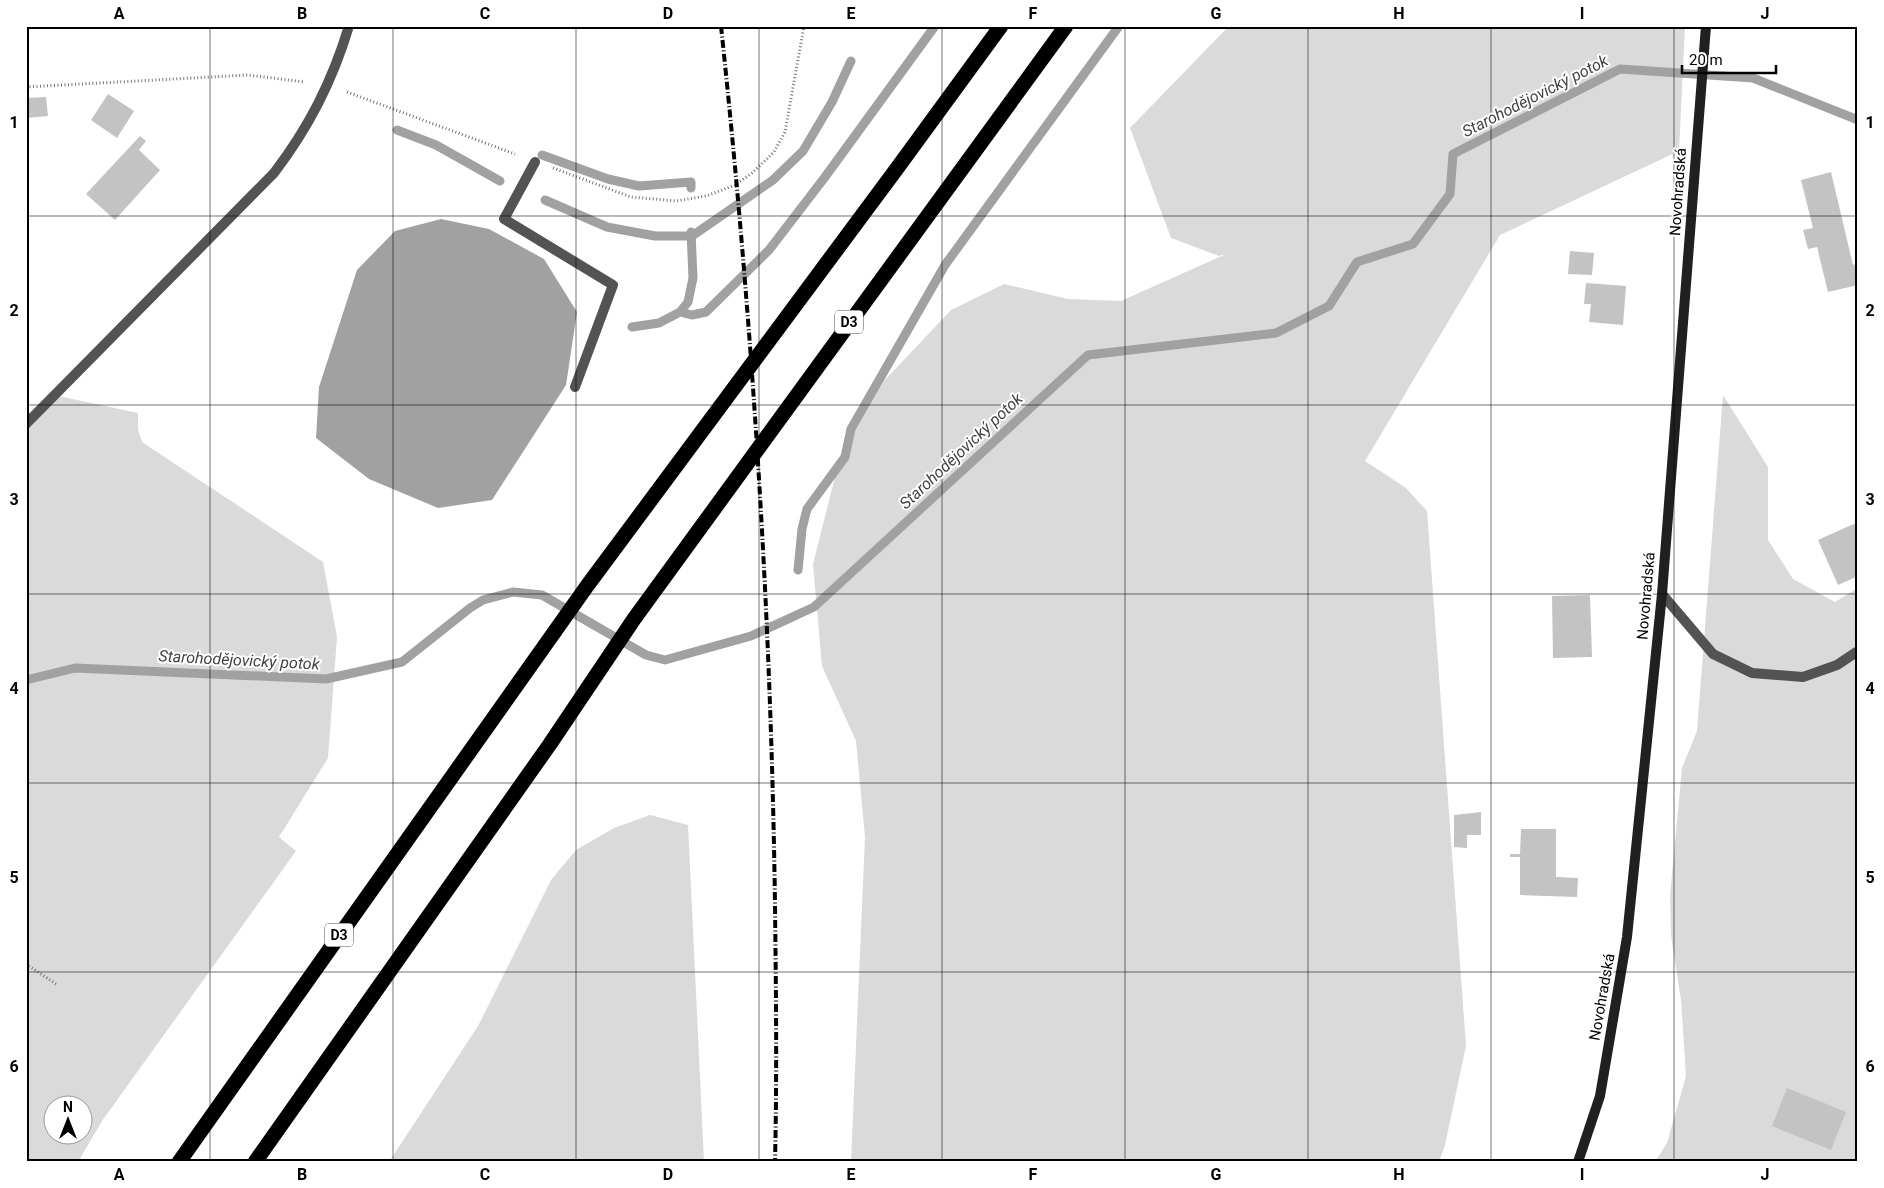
<svg xmlns="http://www.w3.org/2000/svg" width="1884" height="1188" font-family="Roboto,sans-serif">
<rect width="100%" height="100%" fill="#fff"/>
<path fill="#dadada" fill-rule="evenodd" d="M 1229,26 L 1685,26 L 1679,151 L 1500,235 L 1365,461 L 1406,488 L 1427,511 L 1466,1046 L 1445,1145 L 1439,1162 L 851,1162 L 865,837 L 856,741 L 822,666 L 813,564 L 840,457 L 884,381 L 951,310 L 1004,284 L 1068,299 L 1121,301 L 1226,254 L 1219,256 L 1171,238 L 1130,128 Z
M 54,395 L 138,413 L 138,429 L 142,442 L 323,562 L 337,637 L 328,758 L 279,837 L 296,851 L 102,1121 L 78,1162 L 26,1162 L 26,416 ZM 52,1106 L 82,1106 L 82,1136 L 52,1136 Z
M 1723,395 L 1768,467 L 1768,540 L 1793,579 L 1835,602 L 1858,588 L 1858,1162 L 1655,1162 L 1667,1143 L 1686,1076 L 1681,1000 L 1671,936 L 1670,895 L 1682,768 L 1697,731 Z
M 650,815 L 688,825 L 704,1162 L 389,1162 L 478,1026 L 551,880 L 576,850 L 614,828 Z"/>
<path fill="#a1a1a1" d="M 441,219 L 489,229 L 544,259 L 577,312 L 566,385 L 492,500 L 438,508 L 369,479 L 316,438 L 319,387 L 357,270 L 395,231 Z"/>
<g fill="none" stroke-linecap="round" stroke-linejoin="round">
<path stroke="#a1a1a1" stroke-width="9" d="M 397,130 L 436,145 L 500,181
M 542,155 L 608,179 L 639,186 L 691,182 L 691,188
M 545,200 L 607,227 L 655,236 L 692,236 L 773,180 L 803,151 L 832,102 L 851,61
M 680,312 L 688,302 L 693,278 L 691,232
M 632,327 L 659,323 L 680,312 L 692,315 L 706,312 L 769,250 L 825,177 L 935,26
M 798,570 L 802,529 L 807,509 L 845,457 L 851,429 L 945,265 L 1119,26
M 26,680 L 75,668 L 326,679 L 402,662 L 470,608 L 483,600 L 513,592 L 542,595 L 646,655 L 665,660 L 751,636 L 814,607 L 1088,355 L 1276,333 L 1329,306 L 1357,262 L 1413,244 L 1450,194 L 1453,154 L 1620,69 L 1753,78 L 1858,120"/>
</g>
<path fill="#c3c3c3" d="M 108,94 L 134,111 L 117,138 L 91,120 Z
M 46,97 L 48,116 L 26,118 L 26,98 Z
M 140,136 L 146,141 L 139,150 L 160,170 L 115,220 L 86,194 Z
M 1831,172 L 1853,265 L 1858,263 L 1858,285 L 1828,292 L 1817,247 L 1808,249 L 1803,230 L 1813,228 L 1801,180 Z
M 1570,251 L 1594,253 L 1592,275 L 1568,274 Z
M 1586,283 L 1626,286 L 1623,325 L 1589,322 L 1591,304 L 1584,304 Z
M 1858,522 L 1858,576 L 1838,585 L 1818,540 Z
M 1590,595 L 1592,657 L 1553,658 L 1552,596 Z
M 1481,812 L 1481,835 L 1467,835 L 1467,848 L 1454,847 L 1454,815 Z
M 1521,829 L 1556,829 L 1556,877 L 1578,878 L 1577,897 L 1520,895 L 1520,857 L 1510,857 L 1510,854 L 1520,854 Z
M 1787,1088 L 1846,1112 L 1831,1150 L 1772,1126 Z"/>
<g fill="none" stroke-linecap="round" stroke-linejoin="round">
<path stroke="#757575" stroke-width="3" stroke-dasharray="1 2.5" stroke-linecap="butt" d="M 26,87 L 248,75 L 305,82
M 347,92 L 515,154
M 553,168 L 631,197 L 676,201 L 706,196 L 735,185 L 752,173 L 774,152 L 785,132 L 804,26
M 26,964 L 56,984"/>
<path stroke="#535353" stroke-width="10" d="M 535,162 L 504,219 L 613,285 L 575,387"/>
<path stroke="#535353" stroke-width="10" d="M 26,424 L 274,173 C 309,127 332,82 349,26
M 1662,594 L 1713,654 L 1752,673 L 1803,677 L 1837,665 L 1858,651"/>
<path stroke="#202020" stroke-width="10" d="M 1578,1162 L 1600,1096 L 1627,937 L 1662,594 L 1706,26"/>
<path stroke="#000" stroke-width="15" d="M 179,1162 L 587,586 L 898,167 L 1001,26
M 255,1162 L 550,744 L 634,619 L 1066,26"/>
<path stroke="#000" stroke-width="4" stroke-dasharray="8 2.5 1 2.5" stroke-linecap="butt" d="M 721,26 C 752,318 771,611 775,905 C 776,990 777,1076 775,1162"/>
</g>
<path fill="none" stroke="#000" stroke-width="1" stroke-opacity="0.55" d="M 210,26 L 210,1162M 393,26 L 393,1162M 576,26 L 576,1162M 759,26 L 759,1162M 942,26 L 942,1162M 1125,26 L 1125,1162M 1308,26 L 1308,1162M 1491,26 L 1491,1162M 1674,26 L 1674,1162M 26,216 L 1858,216M 26,405 L 1858,405M 26,594 L 1858,594M 26,783 L 1858,783M 26,972 L 1858,972"/>
<g text-anchor="middle" dominant-baseline="central" stroke-width="4" stroke-linejoin="round" paint-order="stroke">
<g fill="#fff" stroke="#4c4c4c" stroke-width="1">
<rect x="835" y="310.5" width="28" height="23" rx="4"/>
<rect x="325" y="923.5" width="28" height="23" rx="4"/>
</g>
<g font-size="14" font-weight="bold" fill="#000">
<text x="849" y="322">D3</text>
<text x="339" y="935">D3</text>
</g>
<g font-size="15" fill="#000" stroke="#fff">
<text transform="translate(1678 192) rotate(-86)">Novohradská</text>
<text transform="translate(1646 596) rotate(-85)">Novohradská</text>
<text transform="translate(1602 997) rotate(-80)">Novohradská</text>
</g>
<g font-size="16" font-style="italic" fill="#424242" stroke="#fff">
<text transform="translate(1535 96) rotate(-27)">Starohodějovický potok</text>
<text transform="translate(961 451) rotate(-43)">Starohodějovický potok</text>
<text transform="translate(239 660) rotate(3)">Starohodějovický potok</text>
</g>
</g>
<rect width="1884" height="1188" fill="none" stroke="#ffffff" stroke-width="55"/>
<g transform="translate(68 1120)"><circle r="24" fill="#ffffff" stroke="#999999"/>
<path d="M0-4L9 19L0 12L-9 19Z" fill="#000000"/>
<text y="-8" font-size="14" font-weight="bold" text-anchor="middle" fill="#000000">N</text>
</g>
<path d="M1682 65v8h94v-8" fill="none" stroke="#000000" stroke-width="2.5"/>
<text x="1689" y="65" font-size="15" fill="#000000" stroke="#ffffff" stroke-width="4" paint-order="stroke">20 m</text>
<rect x="28" y="28" width="1828" height="1132" fill="none" stroke="#000" stroke-width="2"/>
<g font-size="16" text-anchor="middle" font-weight="bold" fill="#000">
<text x="119" y="19">A</text>
<text x="302" y="19">B</text>
<text x="485" y="19">C</text>
<text x="668" y="19">D</text>
<text x="851" y="19">E</text>
<text x="1033" y="19">F</text>
<text x="1216" y="19">G</text>
<text x="1399" y="19">H</text>
<text x="1582" y="19">I</text>
<text x="1765" y="19">J</text>
<text x="14" y="128">1</text>
<text x="1870" y="128">1</text>
<text x="14" y="316">2</text>
<text x="1870" y="316">2</text>
<text x="14" y="505">3</text>
<text x="1870" y="505">3</text>
<text x="14" y="694">4</text>
<text x="1870" y="694">4</text>
<text x="14" y="883">5</text>
<text x="1870" y="883">5</text>
<text x="14" y="1072">6</text>
<text x="1870" y="1072">6</text>
<text x="119" y="1180">A</text>
<text x="302" y="1180">B</text>
<text x="485" y="1180">C</text>
<text x="668" y="1180">D</text>
<text x="851" y="1180">E</text>
<text x="1033" y="1180">F</text>
<text x="1216" y="1180">G</text>
<text x="1399" y="1180">H</text>
<text x="1582" y="1180">I</text>
<text x="1765" y="1180">J</text>
</g>
</svg>
